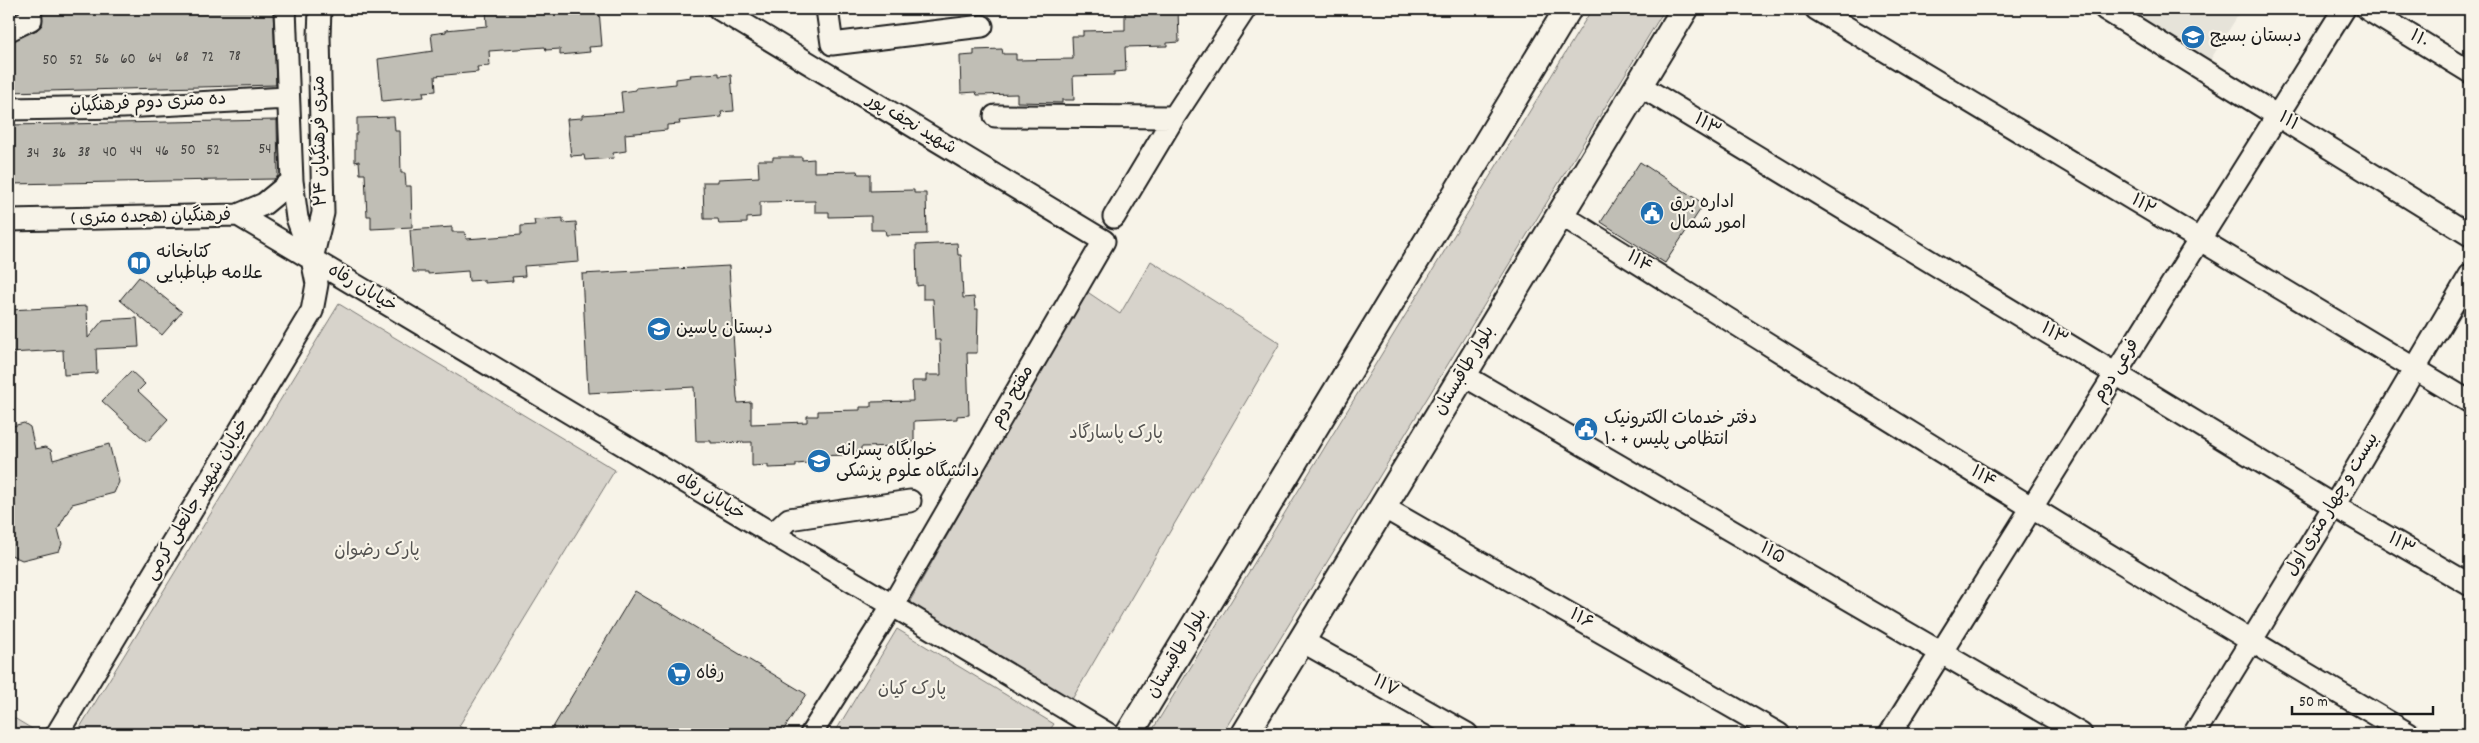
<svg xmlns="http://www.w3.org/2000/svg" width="2479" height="743" font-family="Dekko,'Playpen Sans Arabic',sans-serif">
<rect width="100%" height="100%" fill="#f7f3e8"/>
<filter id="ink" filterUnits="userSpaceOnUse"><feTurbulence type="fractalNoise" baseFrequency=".02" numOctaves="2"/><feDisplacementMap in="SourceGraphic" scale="10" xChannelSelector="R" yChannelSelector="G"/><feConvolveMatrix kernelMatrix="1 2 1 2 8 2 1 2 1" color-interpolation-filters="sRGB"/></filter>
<g filter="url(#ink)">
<path fill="#e6e3d9" d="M 2116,9 L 2242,9 L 2207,65 Z"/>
<path fill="#d7d3cb" stroke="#7a7874" d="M 1592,9 L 1665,9 L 1222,734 L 1150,734 Z
M 1151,261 L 1280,343 L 1071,701 L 909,603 L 1086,291 L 1120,314 Z
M 339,304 L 615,470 L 459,726 L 472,734 L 76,734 Z
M 897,629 L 1054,724 L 1047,734 L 834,734 Z
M 9,715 L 34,730 L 32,734 L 9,734 Z"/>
<path fill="#c0beb5" stroke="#1c1c1c" d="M 43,9 L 273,9 L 276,85 L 9,92 L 9,42 L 37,30 L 42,25 Z
M 486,9 L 599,10 L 602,46 L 589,47 L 590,52 L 560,55 L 560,49 L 546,50 L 545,47 L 489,51 L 490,66 L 477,67 L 478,72 L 435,76 L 436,91 L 423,92 L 424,97 L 382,101 L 378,59 L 433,51 L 431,34 L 446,32 L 446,30 L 487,26 Z
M 1125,9 L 1178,9 L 1179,42 L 1167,43 L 1167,46 L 1125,47 L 1126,71 L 1114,72 L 1114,75 L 1073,76 L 1074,100 L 1062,100 L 1062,103 L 1017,102 L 1017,94 L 977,95 L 976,92 L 961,93 L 960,56 L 974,55 L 974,50 L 1002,49 L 1003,54 L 1016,54 L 1016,60 L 1073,59 L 1072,36 L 1083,36 L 1083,31 L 1125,30 Z
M 719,73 L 719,76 L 731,75 L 734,111 L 721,112 L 722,117 L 679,121 L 680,124 L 667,125 L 667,130 L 625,134 L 626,151 L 613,153 L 614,158 L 585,160 L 584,155 L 571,156 L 567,119 L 582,118 L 582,115 L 623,112 L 621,92 L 636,90 L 636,88 L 676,84 L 676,79 L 691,77 L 690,75 Z
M 394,117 L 395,131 L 400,131 L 401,173 L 405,173 L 406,186 L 411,186 L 412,227 L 371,229 L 371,216 L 367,216 L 365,174 L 360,174 L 359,161 L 355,162 L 355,134 L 357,134 L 357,118 Z
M 277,120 L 278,176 L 274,179 L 9,184 L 9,125 Z
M 773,157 L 802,157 L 802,160 L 814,159 L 814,172 L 857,171 L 858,174 L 870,174 L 870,191 L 914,190 L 914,193 L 926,193 L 927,234 L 886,235 L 885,230 L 871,230 L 871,216 L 829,217 L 829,212 L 815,212 L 815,201 L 760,202 L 760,217 L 747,218 L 747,223 L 719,224 L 718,219 L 704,219 L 703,182 L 718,182 L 718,179 L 759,177 L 758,160 L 773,160 Z
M 1640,162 L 1704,204 L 1665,263 L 1601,222 Z
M 563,218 L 563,223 L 576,222 L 579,262 L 524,266 L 525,276 L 512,277 L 513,281 L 484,283 L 484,280 L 469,281 L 468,271 L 428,274 L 428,272 L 413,272 L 410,230 L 452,227 L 452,232 L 465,232 L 466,239 L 521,235 L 521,226 L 535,225 L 534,220 Z
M 957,243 L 958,255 L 961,255 L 963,298 L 974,297 L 975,309 L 978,309 L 977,353 L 967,353 L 969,415 L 957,416 L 957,419 L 914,421 L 914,442 L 902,442 L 902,446 L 861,447 L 861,451 L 849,451 L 849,455 L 808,456 L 808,463 L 796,464 L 796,467 L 768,468 L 768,465 L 752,466 L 752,442 L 711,443 L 711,441 L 696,441 L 694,387 L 588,393 L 582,274 L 729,266 L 737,398 L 738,403 L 751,402 L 751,424 L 807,422 L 807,416 L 818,416 L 818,411 L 860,410 L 860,407 L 871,407 L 871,402 L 913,401 L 912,381 L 926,381 L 926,375 L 941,375 L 940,340 L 935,340 L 933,299 L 923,299 L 923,285 L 917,286 L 916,245 Z
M 139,277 L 182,312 L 162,335 L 120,300 Z
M 87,306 L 88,338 L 103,320 L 137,318 L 139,347 L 96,349 L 97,373 L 64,375 L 63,350 L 9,353 L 9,310 Z
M 131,371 L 145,384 L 138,391 L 168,419 L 147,442 L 102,401 Z
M 24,423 L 30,427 L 35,449 L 46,447 L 51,450 L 53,460 L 109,444 L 119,482 L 114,493 L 72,504 L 58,529 L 62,544 L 59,551 L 22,560 L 9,554 L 9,427 Z
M 635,591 L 806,694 L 781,734 L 561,734 L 552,729 Z"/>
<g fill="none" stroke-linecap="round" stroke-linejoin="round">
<g stroke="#1c1c1c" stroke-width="25">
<path id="minor" d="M 719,9 L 1104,241 L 892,606 L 811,734
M 827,9 L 832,44 L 982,26
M 1816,9 L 2470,402
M 2105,9 L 2470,235
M 2367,9 L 2470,72
M 9,30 L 31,19 L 30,9
M 1639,85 L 2334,506 L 2470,585
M 9,109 L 123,107 L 287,98
M 995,116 L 1174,117 L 1245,9
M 1560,214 C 1842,390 2122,567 2409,734
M 238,215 L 264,204 L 292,181
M 1114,217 L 1174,117
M 9,220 L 238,215 L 1108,734
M 312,259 L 323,213 L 319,36 L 320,9
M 1463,375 L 2081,734
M 1383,507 L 1779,734
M 773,534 L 789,519 L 910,501
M 1302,641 L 1467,734
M 57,734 L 312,311 L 317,284 L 312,259 L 297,218 L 292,181 L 285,9
M 1890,734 L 2344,9
M 2194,734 L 2334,506 L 2470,275"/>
</g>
<g stroke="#1c1c1c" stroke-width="30">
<path id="major" d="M 1129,734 L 1568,9
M 1245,734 L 1685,9"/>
</g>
<use href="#minor" stroke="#f7f3e8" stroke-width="21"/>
<use href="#major" stroke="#f7f3e8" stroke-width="26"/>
</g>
</g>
<defs>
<g id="school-disc" transform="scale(1.25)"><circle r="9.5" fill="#1f6fb2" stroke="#f7f3e8"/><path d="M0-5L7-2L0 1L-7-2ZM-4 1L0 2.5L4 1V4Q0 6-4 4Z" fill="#fff"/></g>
<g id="civic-disc" transform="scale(1.25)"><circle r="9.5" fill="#1f6fb2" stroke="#f7f3e8"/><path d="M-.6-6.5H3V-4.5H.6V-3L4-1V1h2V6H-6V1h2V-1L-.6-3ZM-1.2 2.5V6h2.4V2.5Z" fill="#fff"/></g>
<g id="library-disc" transform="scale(1.25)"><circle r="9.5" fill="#1f6fb2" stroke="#f7f3e8"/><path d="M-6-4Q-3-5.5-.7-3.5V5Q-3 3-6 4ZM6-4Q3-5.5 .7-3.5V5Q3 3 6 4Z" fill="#fff"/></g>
<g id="university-disc" transform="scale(1.25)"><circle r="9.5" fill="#1f6fb2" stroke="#f7f3e8"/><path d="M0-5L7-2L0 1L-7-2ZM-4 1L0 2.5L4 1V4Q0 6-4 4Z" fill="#fff"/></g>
<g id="supermarket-disc" transform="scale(1.25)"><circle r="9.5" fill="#1f6fb2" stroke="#f7f3e8"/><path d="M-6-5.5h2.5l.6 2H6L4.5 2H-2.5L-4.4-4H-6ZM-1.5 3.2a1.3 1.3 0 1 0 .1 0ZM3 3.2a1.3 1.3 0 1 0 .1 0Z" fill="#fff"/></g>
</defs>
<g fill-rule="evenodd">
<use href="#school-disc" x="2193" y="37"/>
<use href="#civic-disc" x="1652" y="213"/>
<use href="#library-disc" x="139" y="263"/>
<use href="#school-disc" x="659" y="329"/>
<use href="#civic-disc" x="1586" y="429"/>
<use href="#university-disc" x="819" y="461"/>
<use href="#supermarket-disc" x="679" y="674"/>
</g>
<g text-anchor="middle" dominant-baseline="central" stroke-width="4.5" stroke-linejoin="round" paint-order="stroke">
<g font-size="15" fill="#454442">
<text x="235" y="57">78</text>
<text x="182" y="58">68</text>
<text x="208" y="58">72</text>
<text x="155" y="59">64</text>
<text x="102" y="60">56</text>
<text x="128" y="60">60</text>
<text x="50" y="61">50</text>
<text x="76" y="61">52</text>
<text x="265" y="150">54</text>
<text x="188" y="151">50</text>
<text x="213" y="151">52</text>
<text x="136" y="152">44</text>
<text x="162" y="152">46</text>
<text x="84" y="153">38</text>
<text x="110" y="153">40</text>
<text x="33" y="154">34</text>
<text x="59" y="154">36</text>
</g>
<g font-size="18" fill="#1c1c1c" stroke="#f7f3e8" text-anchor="start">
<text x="2210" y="37">دبستان بسیج</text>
<text x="1670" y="203">اداره برق<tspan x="1670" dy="21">امور شمال</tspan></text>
<text x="156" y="253">کتابخانه<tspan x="156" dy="21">علامه طباطبایی</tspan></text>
<text x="676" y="329">دبستان یاسین</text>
<text x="1604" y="419">دفتر خدمات الکترونیک<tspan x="1604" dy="21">انتظامی پلیس + ۱۰</tspan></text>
<text x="836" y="451">خوابگاه پسرانه<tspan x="836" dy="21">دانشگاه علوم پزشکی</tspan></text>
<text x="696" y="674">رفاه</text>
</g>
<g font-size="18" fill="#1c1c1c" stroke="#f7f3e8">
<text transform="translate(2419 40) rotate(32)">۱۱۰</text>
<text transform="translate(148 104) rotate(-3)">ده متری دوم فرهنگیان</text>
<text transform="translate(2288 122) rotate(32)">۱۱۱</text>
<text transform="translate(911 125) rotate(31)">شهید نجف پور</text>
<text transform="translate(1707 126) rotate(31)">۱۱۳</text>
<text transform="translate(321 141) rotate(-91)">۲۴ متری فرهنگیان</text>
<text transform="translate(2143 206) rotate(31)">۱۱۲</text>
<text transform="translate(151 218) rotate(-1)">فرهنگیان (هجده متری )</text>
<text transform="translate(1639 263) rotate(32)">۱۱۴</text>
<text transform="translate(362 289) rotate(31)">خیابان رفاه</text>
<text transform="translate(2054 335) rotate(31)">۱۱۳</text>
<text transform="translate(1465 371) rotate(-59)">بلوار طاقبستان</text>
<text transform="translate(2117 371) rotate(-58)">فرعی دوم</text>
<text transform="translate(1013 397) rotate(-60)">مفتح دوم</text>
<text transform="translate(1983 478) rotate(32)">۱۱۴</text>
<text transform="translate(710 497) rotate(31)">خیابان رفاه</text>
<text transform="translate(198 500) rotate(-59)">خیابان شهید جانعلی کرمی</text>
<text transform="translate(2333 505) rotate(-59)">بیست و چهار متری اول</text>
<text transform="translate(2401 545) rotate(30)">۱۱۳</text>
<text transform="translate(1772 554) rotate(30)">۱۱۵</text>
<text transform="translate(1581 620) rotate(30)">۱۱۶</text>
<text transform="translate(1178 654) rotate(-59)">بلوار طاقبستان</text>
<text transform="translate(1385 687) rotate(30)">۱۱۷</text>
</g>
<g font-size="18" fill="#545351" stroke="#f7f3e8">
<text x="1116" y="434">پارک پاسارگاد</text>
<text x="377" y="551">پارک رضوان</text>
<text x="912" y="690">پارک کیان</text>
</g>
</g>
<rect width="2479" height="743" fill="none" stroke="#f7f3e8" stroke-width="30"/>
<rect x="15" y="15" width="2449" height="713" fill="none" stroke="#1c1c1c" stroke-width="2" filter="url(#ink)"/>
<path d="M2292 706v8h141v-8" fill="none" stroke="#1c1c1c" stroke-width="2.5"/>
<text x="2299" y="706" font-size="15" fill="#1c1c1c" stroke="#f7f3e8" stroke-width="4" paint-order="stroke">50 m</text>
</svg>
